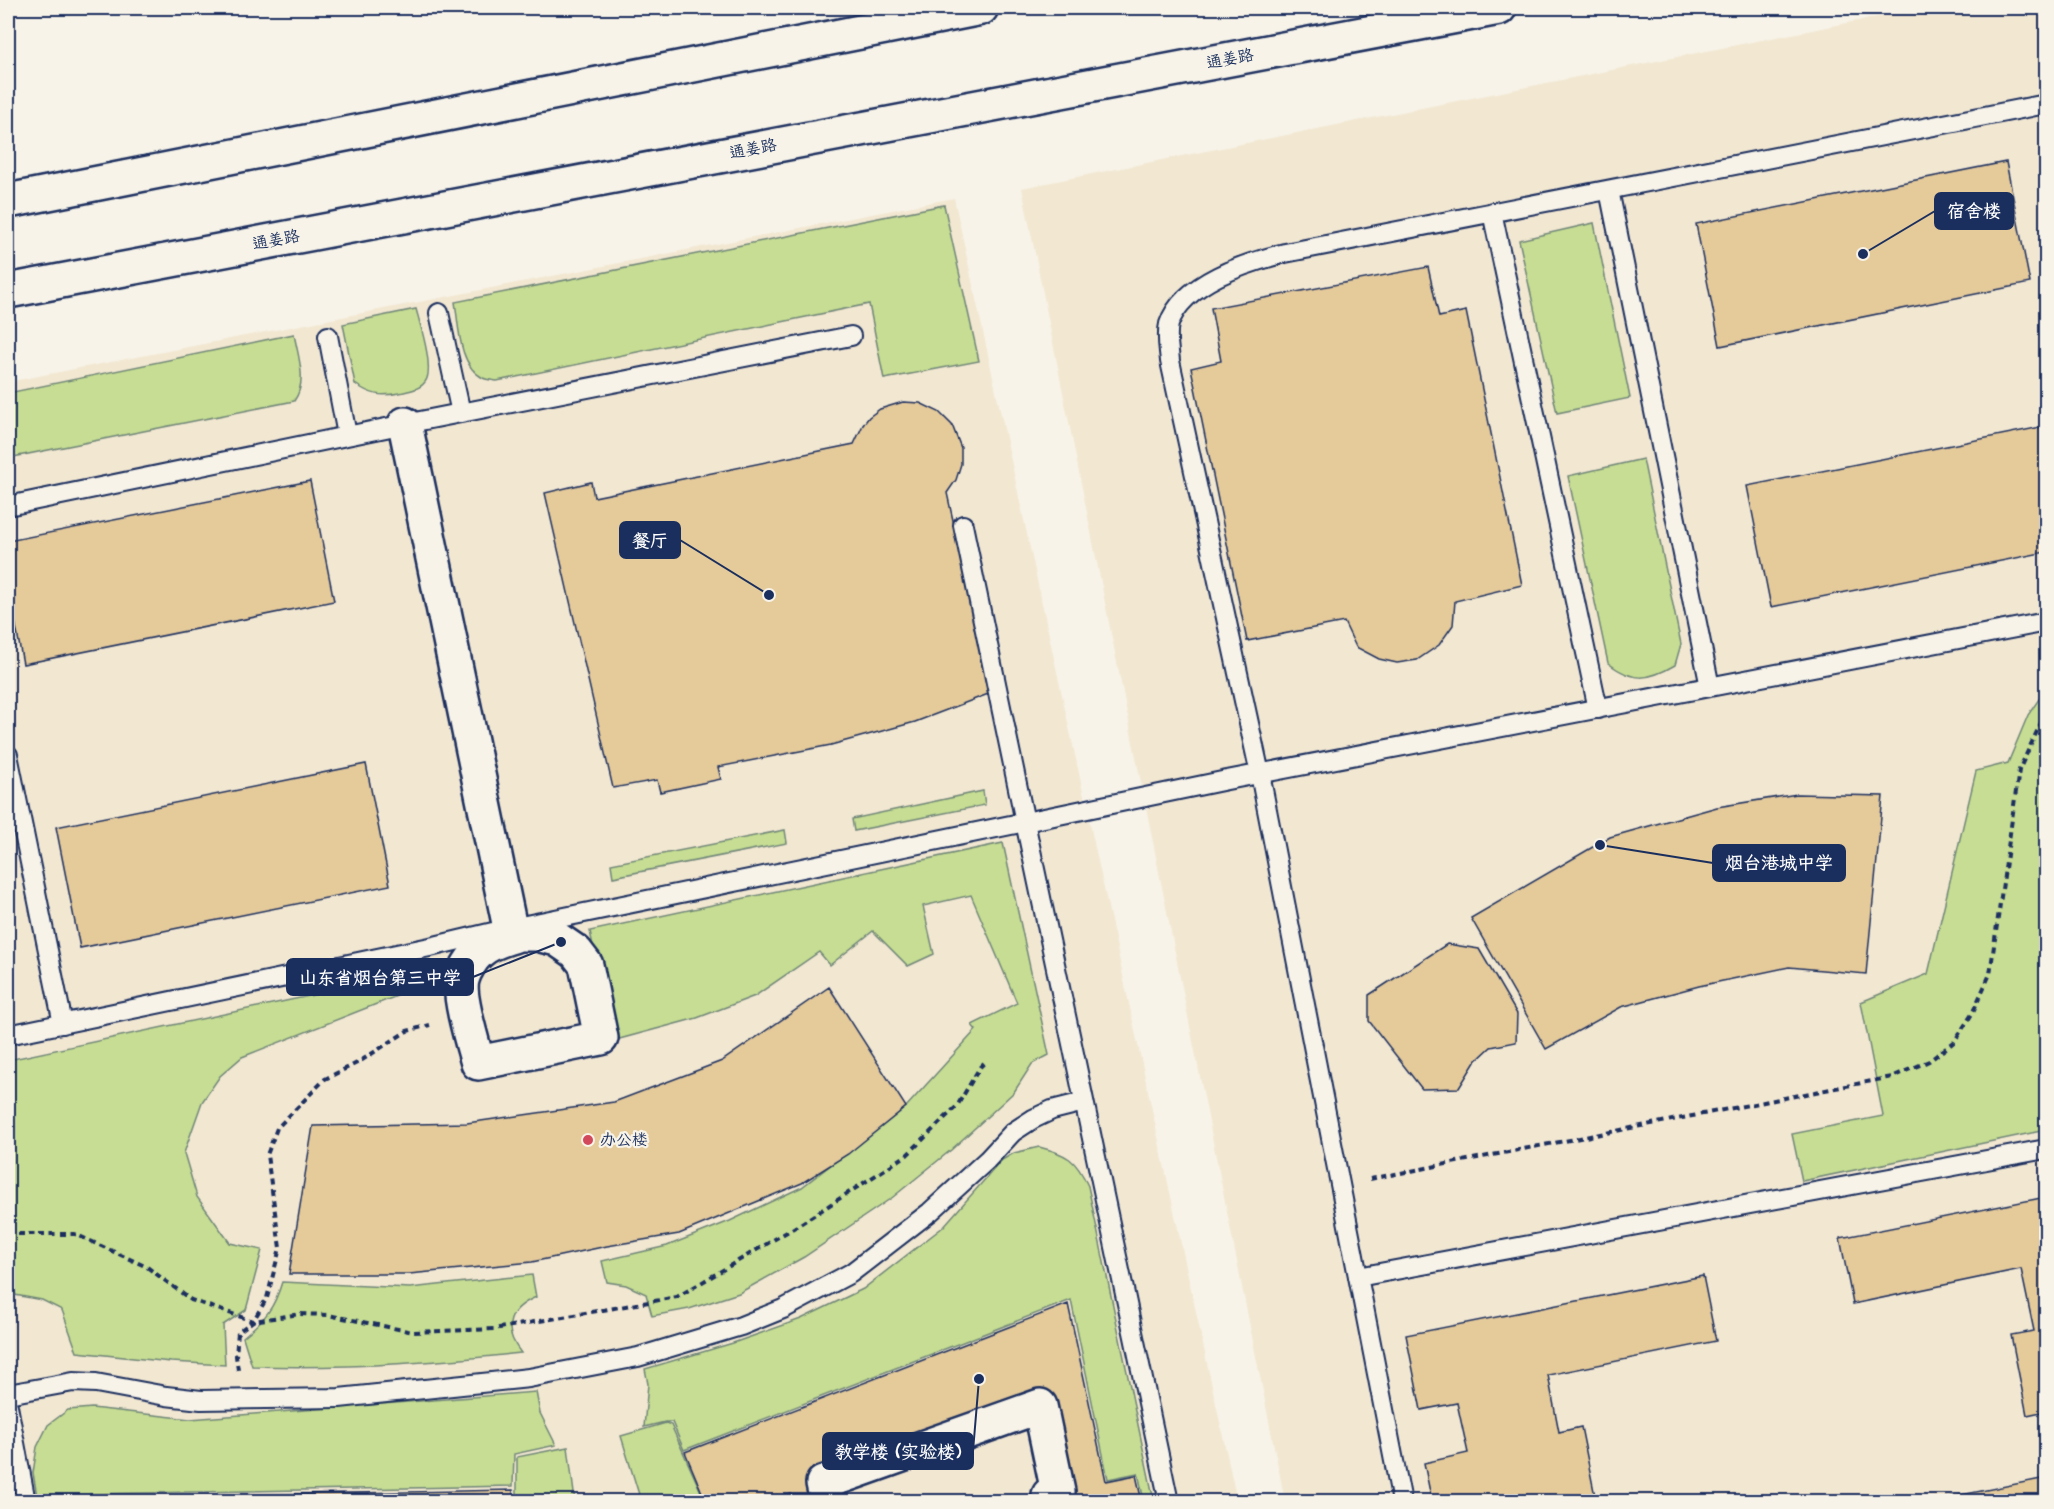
<svg xmlns="http://www.w3.org/2000/svg" width="2054" height="1509" font-family="'Architects Daughter','LXGW WenKai TC',sans-serif">
<rect width="100%" height="100%" fill="#f7f3e8"/>
<filter id="ink" filterUnits="userSpaceOnUse"><feTurbulence type="fractalNoise" baseFrequency=".0167" numOctaves="2"/><feDisplacementMap in="SourceGraphic" scale="12" xChannelSelector="R" yChannelSelector="G"/><feConvolveMatrix kernelMatrix="1 2 1 2 8 2 1 2 1" color-interpolation-filters="sRGB"/></filter>
<g filter="url(#ink)">
<path fill="#f2e7d1" d="M 1922,8 L 2046,8 L 2046,1501 L 1285,1501 L 1022,188 Z
M 954,198 L 1237,1501 L 8,1502 L 8,382 Z"/>
<path fill="#c6dd93" stroke="#708678" stroke-width="1.5" d="M 944,205 L 979,361 L 884,379 L 869,304 L 497,381 C 493,380 487,380 483,378 C 458,365 459,325 455,302 Z
M 1594,223 L 1630,398 L 1557,413 L 1519,240 Z
M 416,309 C 420,324 435,370 425,382 C 419,390 408,391 399,393 C 381,397 371,395 355,384 L 343,324 Z
M 294,334 C 298,356 308,382 294,401 L 8,458 L 8,393 Z
M 1643,459 L 1681,644 L 1675,665 C 1648,681 1633,682 1608,663 L 1568,476 Z
M 2046,689 L 2046,1130 L 1802,1181 L 1792,1134 L 1883,1116 L 1861,1002 L 1928,974 L 1976,771 L 2008,763 L 2028,715 Z
M 983,791 L 985,805 L 854,831 L 852,819 Z
M 785,830 L 787,843 L 613,877 L 611,864 Z
M 1003,843 L 1049,1055 L 1032,1064 L 1014,1092 L 951,1150 L 893,1197 L 804,1257 L 739,1293 L 689,1309 L 652,1316 L 646,1294 L 626,1285 L 607,1282 L 602,1261 L 667,1246 L 730,1221 L 802,1187 L 906,1107 L 976,1030 L 972,1025 L 1017,1003 L 971,895 L 923,906 L 934,954 L 908,966 L 873,931 L 830,965 L 819,952 L 755,996 L 697,1018 L 612,1041 L 590,931 Z
M 394,978 L 397,996 L 242,1057 L 220,1076 L 202,1102 L 184,1153 L 197,1197 L 230,1243 L 262,1250 L 246,1310 L 223,1325 L 225,1365 L 171,1362 L 77,1352 L 62,1310 L 42,1300 L 15,1295 L 8,1250 L 8,1060 Z
M 1039,1147 C 1067,1154 1076,1159 1088,1186 L 1154,1501 L 1144,1501 L 1138,1473 L 1108,1479 L 1071,1300 L 684,1450 L 672,1422 L 665,1422 L 644,1427 L 648,1384 L 645,1369 L 733,1343 L 801,1319 L 863,1289 L 943,1227 L 1002,1160 L 1014,1153 Z
M 532,1275 L 536,1297 C 509,1309 501,1327 521,1353 C 432,1363 342,1369 252,1366 L 243,1337 C 265,1319 274,1309 282,1282 L 410,1288 Z
M 536,1392 L 540,1413 L 556,1445 L 514,1454 L 513,1486 L 90,1494 L 91,1501 L 38,1502 L 33,1473 L 37,1447 L 48,1425 L 68,1410 L 92,1408 L 190,1419 Z
M 666,1423 L 671,1425 L 705,1501 L 641,1501 L 621,1436 Z
M 568,1447 L 575,1501 L 517,1501 L 517,1457 Z"/>
<path fill="#e5ca9a" stroke="#1b2f5e" stroke-width="1.5" d="M 2006,162 L 2030,283 L 1720,346 L 1696,224 Z
M 1428,267 L 1439,317 L 1466,311 L 1522,585 L 1455,601 L 1453,625 L 1439,645 L 1417,660 L 1397,663 L 1379,659 L 1356,647 L 1344,622 L 1247,641 L 1191,368 L 1221,361 L 1211,308 Z
M 903,402 L 920,403 L 939,412 L 952,425 L 961,448 L 961,464 L 956,480 L 947,493 L 991,693 L 915,722 L 831,745 L 718,767 L 721,779 L 660,792 L 657,780 L 613,788 L 545,493 L 591,482 L 594,497 L 854,444 L 863,425 L 869,417 L 880,409 Z
M 2046,426 L 2046,552 L 1771,607 L 1747,486 Z
M 310,481 L 334,601 L 23,664 L 8,584 L 8,541 Z
M 366,764 L 390,885 L 80,948 L 56,827 Z
M 1797,794 L 1883,796 L 1866,974 L 1789,967 L 1699,986 L 1621,1007 L 1546,1049 L 1471,918 L 1610,837 L 1717,807 Z
M 1447,944 L 1479,949 L 1517,1014 L 1516,1042 L 1491,1047 L 1475,1062 L 1459,1088 L 1422,1089 L 1369,1021 L 1369,995 Z
M 829,987 L 906,1107 L 848,1154 L 802,1183 L 679,1234 L 607,1246 L 532,1262 L 409,1274 L 289,1274 L 313,1126 L 467,1123 L 614,1102 L 722,1061 Z
M 2046,1197 L 2046,1411 L 2027,1415 L 2011,1335 L 2034,1331 L 2021,1269 L 1853,1304 L 1840,1238 Z
M 1703,1276 L 1716,1341 L 1548,1375 L 1559,1432 L 1581,1427 L 1596,1501 L 1432,1502 L 1424,1463 L 1468,1453 L 1457,1403 L 1421,1410 L 1406,1335 Z
M 1068,1304 L 1106,1481 L 1136,1475 L 1142,1502 L 1051,1502 L 1040,1406 L 823,1483 L 827,1502 L 793,1502 L 791,1494 L 771,1502 L 706,1502 L 685,1452 Z
M 2046,1478 L 2046,1502 L 1947,1502 L 1946,1498 Z
M 513,1490 L 513,1502 L 97,1502 L 97,1498 Z"/>
<g fill="none" stroke-linecap="round" stroke-linejoin="round">
<g stroke="#1b2f5e" stroke-width="22">
<path id="lane" d="M 1609,190 L 1710,687
M 1492,212 L 1598,709
M 439,313 L 461,413
M 328,336 L 347,435
M 8,506 L 405,424 L 851,336
M 963,525 L 1025,822 L 1227,780 L 2046,622
M 8,755 L 63,1024
M 526,925 L 1025,822 L 1169,1502
M 8,1035 L 430,947 L 493,932
M 1358,1277 L 2046,1149
M 8,1394 L 73,1382 L 96,1383 L 166,1396 L 201,1400 L 339,1398 L 529,1378 L 638,1357 L 741,1326 L 783,1309 L 851,1273 L 930,1212 L 987,1160 L 1013,1132 L 1033,1119 L 1052,1110 L 1084,1102
M 8,1406 L 26,1502
M 1402,1502 L 1260,774 L 1170,361 C 1169,349 1166,336 1169,324 C 1183,282 1246,263 1285,253 L 2046,104"/>
</g>
<g stroke="#1b2f5e" stroke-width="38">
<path id="street" d="M 405,424 L 510,928
M 518,934 L 537,934 L 557,939 L 576,952 L 586,965 L 601,1038 L 478,1063 C 473,1045 458,996 462,980 C 464,971 472,958 479,952 C 489,942 505,939 518,934 Z
M 827,1502 L 823,1483 L 1040,1406 L 1058,1492 L 1049,1495 L 1051,1502"/>
</g>
<g stroke="#1b2f5e" stroke-width="38">
<path id="secondary" d="M 8,201 L 981,8
M 8,291 L 1499,8"/>
</g>
<path stroke="#1b2f5e" stroke-width="4" stroke-dasharray="6 4.5" stroke-linecap="butt" d="M 1370,1179 L 1892,1077 L 1929,1061 L 1954,1042 L 1972,1014 L 1990,974 L 2019,770 L 2046,712
M 18,1234 L 75,1234 L 147,1267 L 191,1300 L 253,1321 L 300,1314 L 328,1315 L 413,1332 L 494,1329 L 677,1297 L 797,1226 L 907,1155 L 957,1106 L 980,1067 L 987,1060
M 238,1370 L 236,1356 L 238,1332 L 253,1321 L 267,1298 L 280,1248 L 267,1155 L 277,1128 L 325,1079 L 359,1062 L 407,1031 L 430,1025"/>
<use href="#lane" stroke="#f7f3e8" stroke-width="18"/>
<use href="#street" stroke="#f7f3e8" stroke-width="33"/>
<use href="#secondary" stroke="#f7f3e8" stroke-width="33"/>
</g>
</g>
<circle fill="#d1495b" stroke="#f7f3e8" stroke-width="2" cx="588" cy="1140" r="6"/>
<g text-anchor="middle" dominant-baseline="central" stroke-width="4.5" stroke-linejoin="round" paint-order="stroke">
<g font-size="16" fill="#1b2f5e" stroke="#f7f3e8">
<text transform="translate(1230 59) rotate(-11)">通姜路</text>
<text transform="translate(753 149) rotate(-11)">通姜路</text>
<text transform="translate(276 240) rotate(-11)">通姜路</text>
</g>
<g font-size="16" fill="#1b2f5e" stroke="#f7f3e8" text-anchor="start">
<text x="600" y="1140">办公楼</text>
</g>
</g>
<path fill="none" stroke="#1b2f5e" stroke-width="2" d="M1863 254L1935 211M769 595L680 540M1600 845L1713 863M561 942L473 977M979 1379L973 1451"/>
<g fill="#1b2f5e" stroke="#f7f3e8" stroke-width="2">
<circle cx="1863" cy="254" r="6"/>
<circle cx="769" cy="595" r="6"/>
<circle cx="1600" cy="845" r="6"/>
<circle cx="561" cy="942" r="6"/>
<circle cx="979" cy="1379" r="6"/>
</g>
<g fill="#1b2f5e" stroke="#1b2f5e" stroke-width="2">
<rect x="1935" y="193" width="78" height="36" rx="6"/>
<rect x="620" y="522" width="60" height="36" rx="6"/>
<rect x="1713" y="845" width="132" height="36" rx="6"/>
<rect x="287" y="959" width="186" height="36" rx="6"/>
<rect x="823" y="1433" width="150" height="36" rx="6"/>
</g>
<g font-size="18" text-anchor="middle" font-weight="bold" fill="#fff">
<text x="1974" y="217">宿舍楼</text>
<text x="650" y="547">餐厅</text>
<text x="1779" y="869">烟台港城中学</text>
<text x="380" y="984">山东省烟台第三中学</text>
<text x="898" y="1458">教学楼 (实验楼)</text>
</g>
<rect width="2054" height="1509" fill="none" stroke="#f7f3e8" stroke-width="30"/>
<rect x="15" y="15" width="2024" height="1479" fill="none" stroke="#1b2f5e" stroke-width="2" filter="url(#ink)"/>
</svg>
